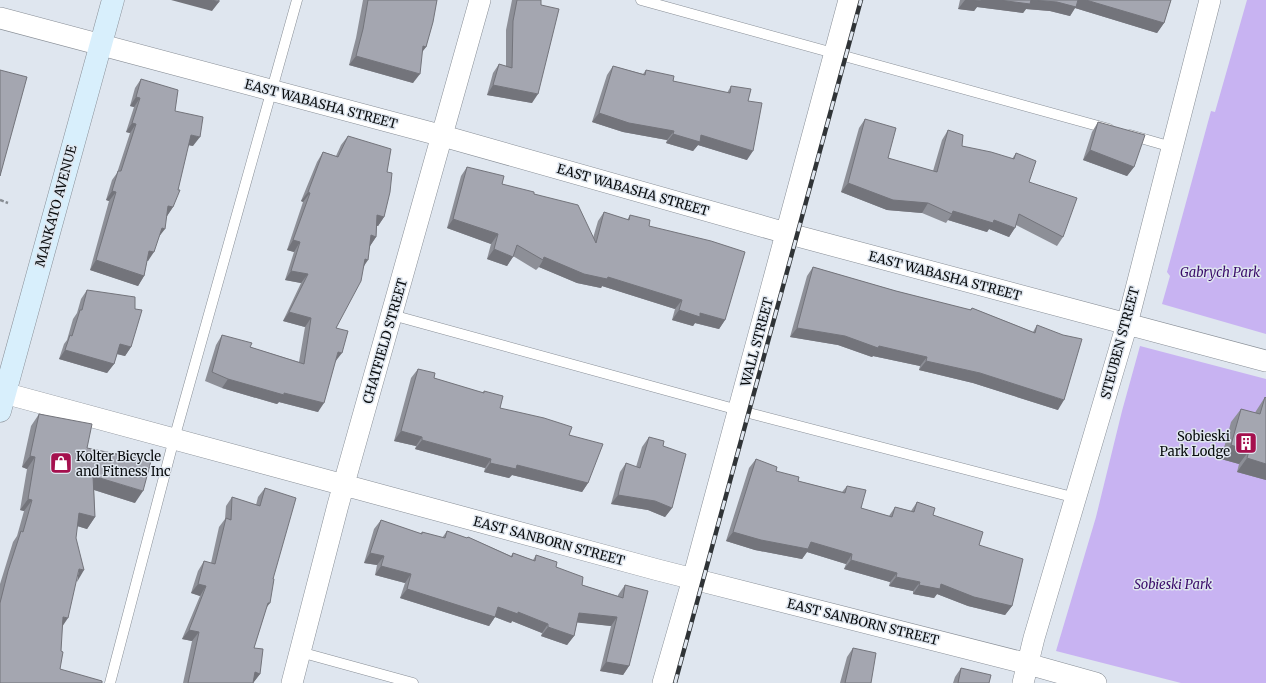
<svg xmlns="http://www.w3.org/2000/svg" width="1266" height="683" font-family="Merriweather,serif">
<rect width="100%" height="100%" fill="#dfe6ef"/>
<path fill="#c8b3f2" d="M 1247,0 L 1266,0 L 1266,334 L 1162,304 L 1170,276 L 1167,272 L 1211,111 L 1215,112 Z
M 1140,346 L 1266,379 L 1266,683 L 1181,683 L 1056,651 L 1096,517 L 1122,411 Z"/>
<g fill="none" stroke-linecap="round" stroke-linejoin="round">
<g stroke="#888e96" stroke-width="11">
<path id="service" d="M 641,0 L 1109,129
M 1130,135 L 1172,147
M 392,315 L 749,413 L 1076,498
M 300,652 L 413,683
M 110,683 L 174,439 L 297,0"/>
</g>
<g stroke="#888e96" stroke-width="22">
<path id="minor" d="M 0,18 L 443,136 L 786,233 L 1266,361
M 4,393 L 658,570 L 1028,664 L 1096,683
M 292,683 L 338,505 L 480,0
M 663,683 L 693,579 L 849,0
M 1023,683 L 1034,638 L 1127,324 L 1210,0"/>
</g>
<g stroke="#888e96" stroke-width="23">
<path id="secondary" d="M 0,411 L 113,0"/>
</g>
<path stroke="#888d93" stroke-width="2.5" stroke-dasharray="4 2" stroke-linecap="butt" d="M 0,200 L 8,203"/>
<use href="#service" stroke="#fff" stroke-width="10"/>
<use href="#minor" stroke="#fff" stroke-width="21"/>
<use href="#secondary" stroke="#d8effc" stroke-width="22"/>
<g stroke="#303437" stroke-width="4.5">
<path id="rail" d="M 675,683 L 861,0"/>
</g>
<use href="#rail" stroke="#dfe6ef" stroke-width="3" stroke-dasharray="9" stroke-linecap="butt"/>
</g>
<path fill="#8d8f97" d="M 363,0 L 437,0 L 426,47 L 422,52 L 413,83 L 349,65 L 356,38 Z
M 512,0 L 541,0 L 532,103 L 487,95 L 493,73 L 499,64 L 506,66 L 506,30 Z
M 960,0 L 1171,0 L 1164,23 L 1157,33 L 1075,8 L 1070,16 L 1050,11 L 1026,9 L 1023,13 L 977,7 L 974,11 L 958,9 Z
M 613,66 L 643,74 L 646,70 L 673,81 L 727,93 L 731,86 L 748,101 L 747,160 L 698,145 L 693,151 L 666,143 L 667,140 L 623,132 L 592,122 L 607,75 Z
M 141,79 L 175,111 L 193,146 L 188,145 L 173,207 L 167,216 L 166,216 L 159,237 L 148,261 L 147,261 L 144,276 L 138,286 L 90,270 L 109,201 L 106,200 L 112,180 L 117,173 L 130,133 L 126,132 L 134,107 L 130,106 L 135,88 Z
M 865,119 L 888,158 L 933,171 L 942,140 L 948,130 L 962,146 L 1012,159 L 1016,153 L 1029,182 L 1063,237 L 1057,246 L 1016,225 L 1009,237 L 989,229 L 987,232 L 948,220 L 946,223 L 922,213 L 887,210 L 841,192 L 859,128 Z
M 1098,122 L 1134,167 L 1127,176 L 1083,160 L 1092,132 Z
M 348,136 L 387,172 L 384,217 L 378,226 L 377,226 L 376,237 L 370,246 L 364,266 L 336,328 L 335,362 L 318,412 L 279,402 L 277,404 L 222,388 L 205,381 L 216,345 L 222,335 L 250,347 L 299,362 L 305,327 L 283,321 L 301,283 L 285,280 L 294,252 L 287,250 L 303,202 L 301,201 L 317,162 L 323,152 L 336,156 L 341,145 Z
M 467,167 L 502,184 L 534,194 L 593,238 L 598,221 L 604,212 L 627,220 L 630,215 L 649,226 L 725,320 L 719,329 L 695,323 L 693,326 L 672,320 L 675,309 L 602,286 L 601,288 L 577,283 L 539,267 L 536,270 L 513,256 L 507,266 L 487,259 L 491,244 L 447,228 L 461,176 Z
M 813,267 L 896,291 L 970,310 L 972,308 L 1033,332 L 1037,325 L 1058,410 L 973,383 L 919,370 L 920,366 L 873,356 L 872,357 L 838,345 L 790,337 L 807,276 Z
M 87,290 L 131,347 L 125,356 L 117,354 L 114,364 L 107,373 L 59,359 L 64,344 L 67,340 L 73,319 L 77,313 L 81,299 Z
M 418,369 L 434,378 L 483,393 L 484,391 L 500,408 L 569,435 L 588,483 L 582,492 L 512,475 L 509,478 L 484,472 L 485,468 L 415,449 L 416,446 L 394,441 L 411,378 Z
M 1265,397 L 1266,398 L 1266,480 L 1237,472 L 1239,464 L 1221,459 L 1231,422 L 1241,409 L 1255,413 L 1256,411 Z
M 39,414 L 87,448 L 135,503 L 94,490 L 95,517 L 87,529 L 77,526 L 0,683 L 0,584 L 13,542 L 17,536 L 24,511 L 20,510 L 27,469 L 22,467 L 31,426 Z
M 649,437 L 663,446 L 672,508 L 665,517 L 648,510 L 611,504 L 620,472 L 626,463 L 636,467 L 642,447 Z
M 756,459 L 776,471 L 798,481 L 842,492 L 847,486 L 861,508 L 889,516 L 895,507 L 911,511 L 917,502 L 933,515 L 979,545 L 1012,606 L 1005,615 L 968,606 L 937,594 L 934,598 L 913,594 L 913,591 L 889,586 L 890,582 L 844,569 L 846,564 L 807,552 L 802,559 L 755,550 L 726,541 L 749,468 Z
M 265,488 L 273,579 L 266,609 L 254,648 L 260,674 L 253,683 L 183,683 L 192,641 L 182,639 L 200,596 L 191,593 L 198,571 L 204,561 L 211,563 L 219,527 L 225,519 L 226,506 L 232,497 L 256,505 L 258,497 Z
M 381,520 L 421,534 L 422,532 L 442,538 L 447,531 L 466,538 L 468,537 L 511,556 L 513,553 L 533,560 L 536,555 L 556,567 L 582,585 L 618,596 L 618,595 L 625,585 L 629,666 L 623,675 L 600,671 L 611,626 L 577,622 L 574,636 L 567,645 L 541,636 L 542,633 L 512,621 L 511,623 L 495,617 L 489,626 L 400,598 L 405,583 L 375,575 L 377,565 L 364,563 L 374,529 Z
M 853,648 L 871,683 L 840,683 L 847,657 Z
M 961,668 L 989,683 L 953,683 L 955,677 Z"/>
<path fill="#73747b" d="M 171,0 L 212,0 L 219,2 L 212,11 Z
M 965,0 L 1086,0 L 1164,23 L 1157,33 L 1075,8 L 1070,16 L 1050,11 L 1026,9 L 1023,13 L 977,7 L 974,11 L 958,9 Z
M 423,46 L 426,47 L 419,56 Z
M 356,56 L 420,74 L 413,83 L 349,65 Z
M 493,85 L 538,94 L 532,103 L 487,95 Z
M 136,97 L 140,98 L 134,107 L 130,106 Z
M 599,113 L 674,131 L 667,140 L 623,132 L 592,122 Z
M 132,123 L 136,124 L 130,133 L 126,132 Z
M 673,134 L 701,135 L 753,151 L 747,160 L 698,145 L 693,151 L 666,143 Z
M 191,135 L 200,137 L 193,146 L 184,144 Z
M 1090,150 L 1134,167 L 1127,176 L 1083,160 Z
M 848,183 L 928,203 L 922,213 L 887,210 L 841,192 Z
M 112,191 L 116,192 L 109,201 L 106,200 Z
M 308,192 L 310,193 L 303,202 L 301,201 Z
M 168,206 L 173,207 L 167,216 L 161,215 Z
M 953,211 L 994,220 L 1015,228 L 1009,237 L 989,229 L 987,232 L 948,220 L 952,214 Z
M 377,215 L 384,217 L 378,226 L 371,224 Z
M 453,219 L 498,234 L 491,244 L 447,228 Z
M 162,228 L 165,229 L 158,238 Z
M 371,235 L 376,237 L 370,246 L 364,244 Z
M 293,240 L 300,242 L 294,252 L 287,250 Z
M 494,249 L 513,257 L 507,266 L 487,259 Z
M 149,251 L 154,252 L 148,261 L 142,260 Z
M 544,257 L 608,277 L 682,300 L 675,309 L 602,286 L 601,288 L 577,283 L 539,267 L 543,260 Z
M 365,259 L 368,260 L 362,269 Z
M 96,260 L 144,276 L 138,286 L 90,270 Z
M 291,271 L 308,274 L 301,283 L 285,280 Z
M 679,310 L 700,313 L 725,320 L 719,329 L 695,323 L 693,326 L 672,320 Z
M 289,312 L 311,318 L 305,327 L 283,321 Z
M 797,328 L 845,336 L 879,346 L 927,357 L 920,366 L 873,356 L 872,357 L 838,345 L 790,337 Z
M 120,344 L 131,347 L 125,356 L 113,353 Z
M 65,350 L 114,364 L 107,373 L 59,359 Z
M 338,352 L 342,353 L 335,362 Z
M 926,361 L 980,373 L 1064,400 L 1058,410 L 973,383 L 919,370 Z
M 228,379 L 324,403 L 318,412 L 279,402 L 277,404 L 222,388 Z
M 401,431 L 422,437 L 416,446 L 394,441 Z
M 422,440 L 491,459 L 485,468 L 415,449 Z
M 1231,445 L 1249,451 L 1239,464 L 1221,459 Z
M 30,456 L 35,457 L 27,469 L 22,467 Z
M 1247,458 L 1266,464 L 1266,480 L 1237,472 Z
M 490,463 L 517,465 L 588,483 L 582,492 L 512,475 L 509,478 L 484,472 Z
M 93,476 L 143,491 L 135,503 L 85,487 Z
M 618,495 L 655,501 L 672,508 L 665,517 L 648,510 L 611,504 Z
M 28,499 L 32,500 L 24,511 L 20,510 Z
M 79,513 L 95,517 L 87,529 L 71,524 Z
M 733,532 L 811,542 L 852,554 L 846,564 L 807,552 L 802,559 L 755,550 L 726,541 Z
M 370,553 L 384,556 L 377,565 L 364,563 Z
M 851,560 L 897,573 L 890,582 L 844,569 Z
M 381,566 L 411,574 L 405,583 L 375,575 Z
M 79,569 L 84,570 L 77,582 Z
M 896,577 L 920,582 L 913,591 L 889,586 Z
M 198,584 L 206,586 L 200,596 L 191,593 Z
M 941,584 L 1012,606 L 1005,615 L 968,606 L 937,594 L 934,598 L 913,594 L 919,585 Z
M 407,589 L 498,607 L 518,612 L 548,624 L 542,633 L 512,621 L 511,623 L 495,617 L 489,626 L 400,598 Z
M 268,603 L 270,603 L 263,612 Z
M 579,613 L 617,617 L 611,626 L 572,622 Z
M 63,617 L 68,618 L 60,630 Z
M 548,627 L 574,636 L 567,645 L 541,636 Z
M 189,630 L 199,632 L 192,641 L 182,639 Z
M 606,662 L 629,666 L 623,675 L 600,671 Z
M 255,672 L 260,674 L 253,683 L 248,681 Z"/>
<path fill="#a4a6b0" stroke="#73747b" d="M 212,0 L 219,0 L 219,2 Z
M 368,0 L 437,0 L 433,22 L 426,47 L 423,46 L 420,74 L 356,56 L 363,29 Z
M 517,0 L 541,0 L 541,5 L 559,9 L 538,94 L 493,85 L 499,64 L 512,68 L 513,21 Z
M 966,0 L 981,0 L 981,1 Z
M 999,0 L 1031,0 L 1030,4 Z
M 1032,0 L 1078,0 L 1076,7 L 1057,2 Z
M 1086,0 L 1171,0 L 1164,23 Z
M 613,66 L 645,75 L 646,70 L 674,76 L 673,81 L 730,93 L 731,86 L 751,89 L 748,101 L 762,103 L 753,151 L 701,135 L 700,142 L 673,134 L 674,131 L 629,123 L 599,113 Z
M 0,70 L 27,77 L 0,176 Z
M 141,79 L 178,90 L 175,111 L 203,117 L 200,137 L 191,135 L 178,190 L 180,190 L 173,207 L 168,206 L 165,229 L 162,228 L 154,252 L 149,251 L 144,276 L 96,260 L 116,192 L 112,191 L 118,171 L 121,171 L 136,124 L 132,123 L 140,98 L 136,97 Z
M 865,119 L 896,128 L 888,158 L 937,172 L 948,130 L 963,135 L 962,146 L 991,152 L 1014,159 L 1016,153 L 1036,161 L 1029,182 L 1077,198 L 1063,237 L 1019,214 L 1015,228 L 994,220 L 993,223 L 953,211 L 952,214 L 928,203 L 893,200 L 848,183 Z
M 1098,122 L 1145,135 L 1134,167 L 1090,150 Z
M 348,136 L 391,149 L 387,172 L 392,173 L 390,192 L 384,217 L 377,215 L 376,237 L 371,235 L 368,260 L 365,259 L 361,281 L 336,328 L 348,331 L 342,353 L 338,352 L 324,403 L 284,393 L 284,395 L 228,379 L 212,372 L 222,335 L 252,343 L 250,347 L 304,364 L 311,318 L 289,312 L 308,274 L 291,271 L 300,242 L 293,240 L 310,193 L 308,192 L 323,152 L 338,157 Z
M 467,167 L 504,176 L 502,184 L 534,192 L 534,194 L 578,205 L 596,243 L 604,212 L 629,220 L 630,215 L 650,220 L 649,226 L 711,241 L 745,252 L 725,320 L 700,313 L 700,317 L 679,310 L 682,300 L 608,277 L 607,279 L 584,274 L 544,257 L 543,260 L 517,245 L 513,257 L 494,249 L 498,234 L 453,219 Z
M 813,267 L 896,291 L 971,310 L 972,308 L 1035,333 L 1037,325 L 1063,335 L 1082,339 L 1064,400 L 980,373 L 926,361 L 927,357 L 879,346 L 878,348 L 845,336 L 797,328 Z
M 87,290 L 135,297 L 135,309 L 142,310 L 131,347 L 120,344 L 114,364 L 65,350 L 70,335 L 72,336 L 80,310 L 82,310 Z
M 418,369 L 435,373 L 434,378 L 484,393 L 484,391 L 503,396 L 500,408 L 544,418 L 572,427 L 569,435 L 603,444 L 588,483 L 517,465 L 516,469 L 490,463 L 491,459 L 422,440 L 422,437 L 401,431 Z
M 1265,397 L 1266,398 L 1266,464 L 1247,458 L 1249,451 L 1231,445 L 1241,409 L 1260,414 Z
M 39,414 L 92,424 L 87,448 L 151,461 L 143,491 L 93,476 L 95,517 L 79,513 L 76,538 L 84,570 L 79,569 L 68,618 L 63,617 L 61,651 L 63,652 L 60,669 L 102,681 L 102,683 L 0,683 L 0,603 L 8,571 L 21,531 L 23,532 L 32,500 L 28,499 L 35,457 L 30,456 Z
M 649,437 L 664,441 L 663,446 L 686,454 L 672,508 L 655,501 L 618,495 L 626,463 L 640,468 Z
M 756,459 L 777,467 L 776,471 L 799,477 L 798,481 L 845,493 L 847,486 L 866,490 L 861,508 L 892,517 L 895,507 L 914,512 L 917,502 L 935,508 L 933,515 L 983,532 L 979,545 L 1023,559 L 1012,606 L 974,597 L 941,584 L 940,589 L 919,585 L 920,582 L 896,577 L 897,573 L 851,560 L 852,554 L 811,542 L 808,549 L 761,540 L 733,532 Z
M 265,488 L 296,498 L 273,579 L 274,579 L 270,603 L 268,603 L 254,648 L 263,649 L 260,674 L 255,672 L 253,683 L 188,683 L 199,632 L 189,630 L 206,586 L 198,584 L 204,561 L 215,564 L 226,518 L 231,520 L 232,497 L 260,506 Z
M 381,520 L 422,534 L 422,532 L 445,538 L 447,531 L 467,538 L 468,537 L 512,557 L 513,553 L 535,561 L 536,555 L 557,562 L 556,567 L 583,577 L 582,585 L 623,598 L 625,585 L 648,591 L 629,666 L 606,662 L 617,617 L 579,613 L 574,636 L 548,627 L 548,624 L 518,612 L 518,614 L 498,607 L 495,617 L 407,589 L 411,574 L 381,566 L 384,556 L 370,553 Z
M 853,648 L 876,653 L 871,683 L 845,683 Z
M 961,668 L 991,675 L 989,683 L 958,683 Z"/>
<defs>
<g id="building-square" transform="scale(1.15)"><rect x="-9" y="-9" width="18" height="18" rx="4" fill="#a5104e" stroke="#dfe6ef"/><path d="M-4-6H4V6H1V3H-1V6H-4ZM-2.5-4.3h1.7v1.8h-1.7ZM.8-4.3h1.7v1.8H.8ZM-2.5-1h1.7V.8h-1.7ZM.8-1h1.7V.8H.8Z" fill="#fff"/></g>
<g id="shop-square" transform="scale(1.15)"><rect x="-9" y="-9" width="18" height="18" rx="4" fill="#a5104e" stroke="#dfe6ef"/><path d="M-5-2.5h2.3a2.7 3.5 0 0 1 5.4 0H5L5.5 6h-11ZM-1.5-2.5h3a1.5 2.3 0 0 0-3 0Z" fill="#fff"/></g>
</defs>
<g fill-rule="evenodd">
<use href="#building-square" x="1246" y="443"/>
<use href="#shop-square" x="61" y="463"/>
</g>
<g text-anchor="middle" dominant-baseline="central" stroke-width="3" stroke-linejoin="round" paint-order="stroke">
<g font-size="13" fill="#090c0e" stroke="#dfe6ef">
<text transform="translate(321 104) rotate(15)">EAST WABASHA STREET</text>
<text transform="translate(633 190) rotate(16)">EAST WABASHA STREET</text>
<text transform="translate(56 206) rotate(-75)">MANKATO AVENUE</text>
<text transform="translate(945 276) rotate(15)">EAST WABASHA STREET</text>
<text transform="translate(385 341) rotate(-74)">CHATFIELD STREET</text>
<text transform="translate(757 342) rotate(-75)">WALL STREET</text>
<text transform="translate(1120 343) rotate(-75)">STEUBEN STREET</text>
<text transform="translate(549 541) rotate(15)">EAST SANBORN STREET</text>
<text transform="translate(863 622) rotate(14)">EAST SANBORN STREET</text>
</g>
<g font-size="13" font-style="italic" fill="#3a0c6a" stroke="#dfe6ef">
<text x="1220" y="272">Gabrych Park</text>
<text x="1173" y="584">Sobieski Park</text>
</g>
<g font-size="13" fill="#090c0e" stroke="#dfe6ef" text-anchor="end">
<text x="1230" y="436">Sobieski<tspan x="1230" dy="15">Park Lodge</tspan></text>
<text x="76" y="456" text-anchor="start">Kolter Bicycle<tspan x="76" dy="15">and Fitness Inc</tspan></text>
</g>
</g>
</svg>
